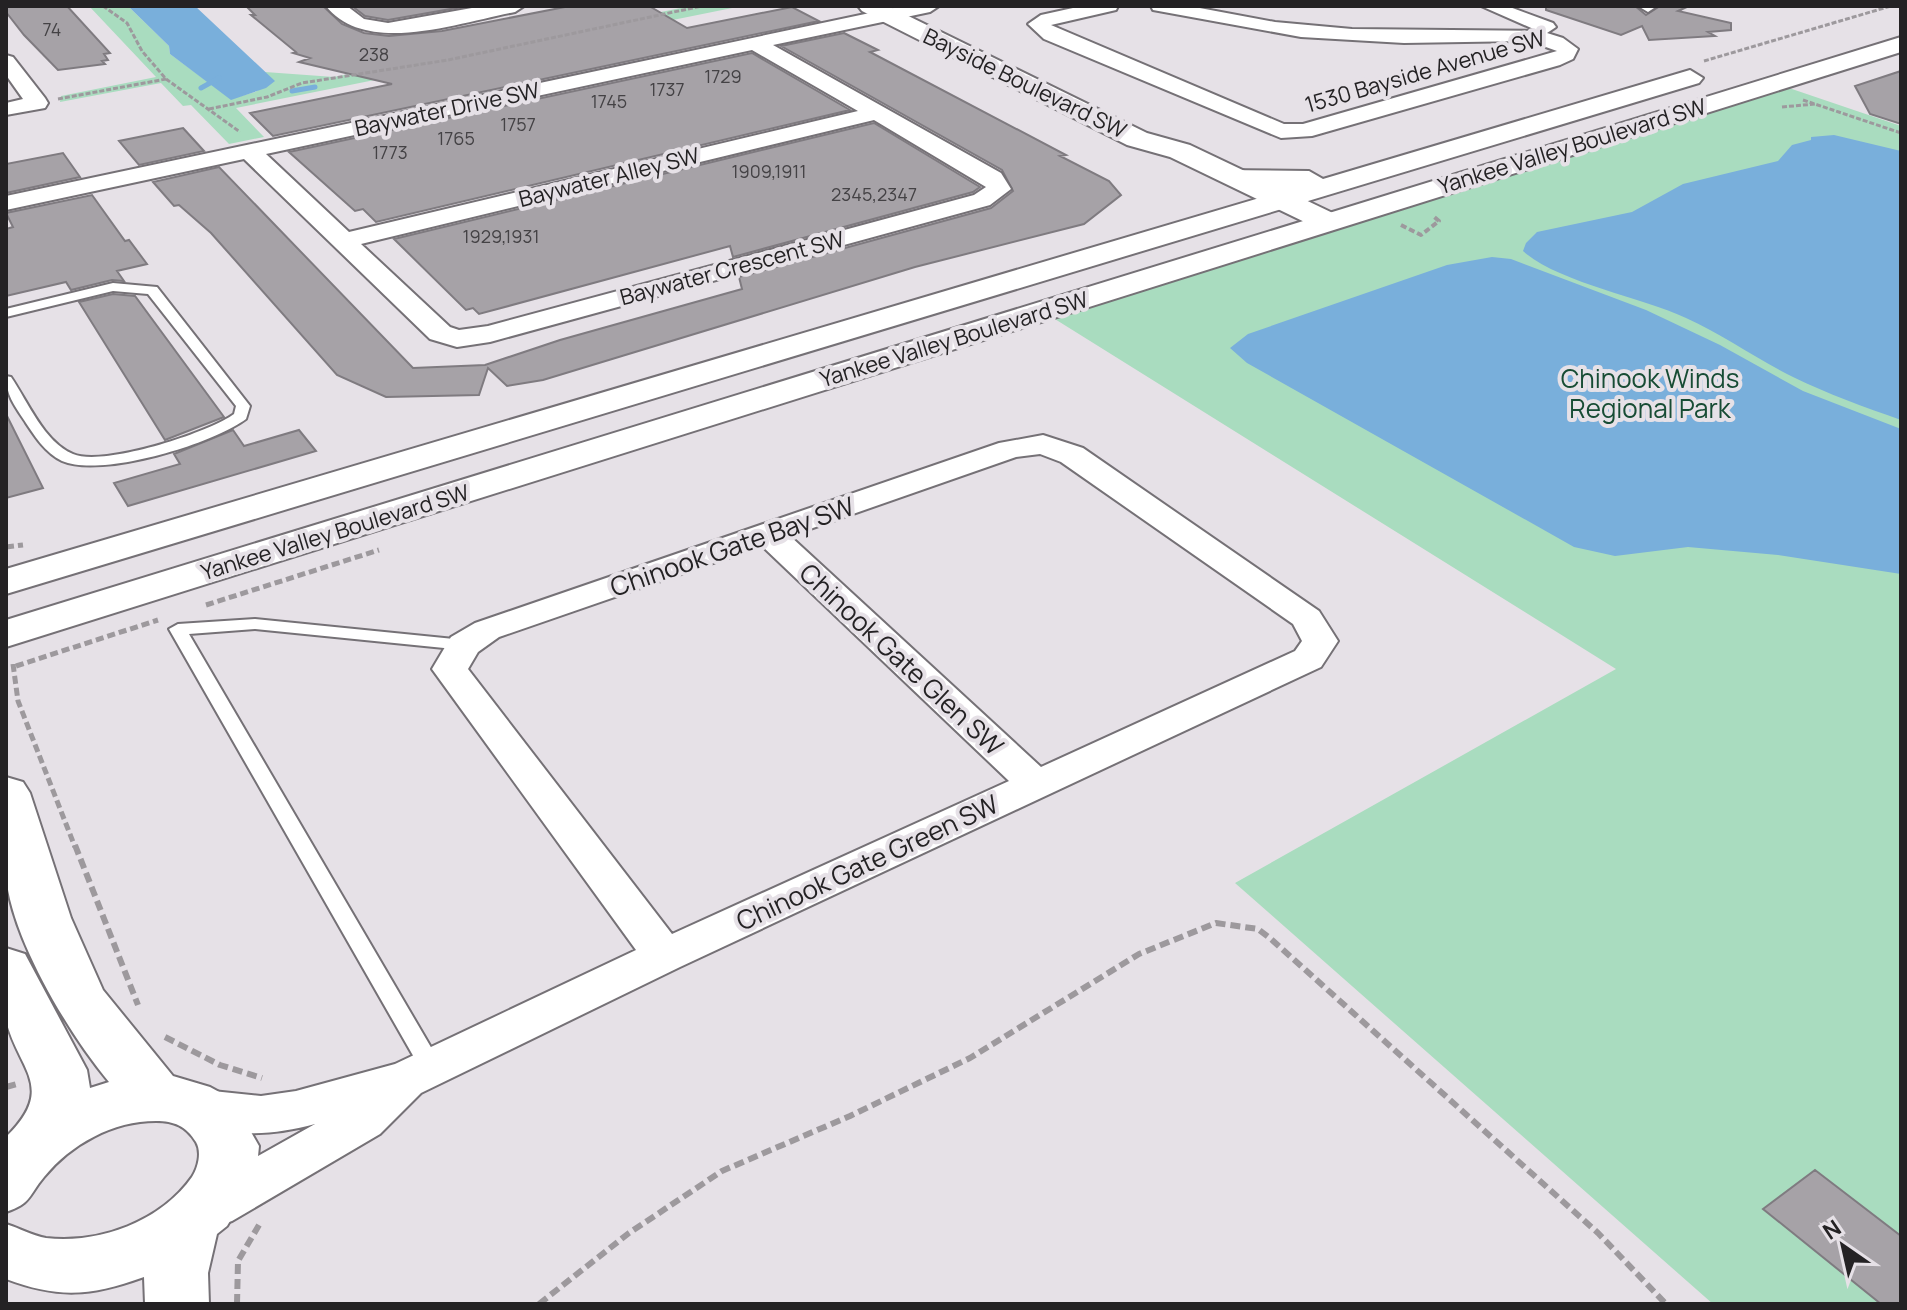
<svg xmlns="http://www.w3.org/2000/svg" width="1907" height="1310" font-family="Manrope,sans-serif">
<rect width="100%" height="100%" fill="#e6e1e7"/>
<path fill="#a9dcbf" d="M 89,6 L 128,6 L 169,46 L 170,54 L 231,99 L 255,92 L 274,81 L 265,72 L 334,77 L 691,6 L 742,6 L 236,108 L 264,137 L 229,144 L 191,105 L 183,106 L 161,83 L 60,102 L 61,96 L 156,77 Z
M 1789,88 L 1901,126 L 1901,1304 L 1713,1304 L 1235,883 L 1616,669 L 1050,316 Z"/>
<path fill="#79afdb" d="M 128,6 L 195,6 L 275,81 L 266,88 L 231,100 L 170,54 L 169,46 Z
M 1834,135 L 1901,151 L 1901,420 C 1864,407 1828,394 1793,377 C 1757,359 1723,335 1686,318 C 1641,297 1557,282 1523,251 L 1526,243 L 1537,232 L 1632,212 L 1683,184 L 1778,161 L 1792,145 L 1811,140 L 1811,137 Z
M 1492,257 L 1511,259 L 1646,310 L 1720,345 L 1803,391 L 1901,429 L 1901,574 L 1778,555 L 1688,547 L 1615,556 L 1574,547 L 1247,363 L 1230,348 L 1248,334 L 1447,265 Z"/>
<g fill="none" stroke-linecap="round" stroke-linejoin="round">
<path stroke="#79afdb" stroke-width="5" d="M 201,88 L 219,78
M 292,91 L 315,87"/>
</g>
<path fill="#a6a2a7" stroke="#7f7b80" stroke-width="2" d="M 6,6 L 67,6 L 110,53 L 104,54 L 108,60 L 102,61 L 105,64 L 58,70 L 24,35 L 6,12 Z
M 246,6 L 323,6 L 342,24 L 364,33 L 389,36 L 442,31 L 570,6 L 649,6 L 687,28 L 792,7 L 819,21 L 273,136 L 250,113 L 392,84 L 299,62 L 310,58 L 293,53 L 296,52 L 251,15 L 255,15 Z
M 352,6 L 461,6 L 462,7 L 388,20 L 365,16 Z
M 1546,6 L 1635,6 L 1646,15 L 1660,6 L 1689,6 L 1678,11 L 1731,23 L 1731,30 L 1708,32 L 1715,36 L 1649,40 L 1642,26 L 1621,35 L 1546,10 Z
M 844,33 L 878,50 L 870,52 L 1066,155 L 1060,156 L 1109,181 L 1121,195 L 1084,224 L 915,267 L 543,380 L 507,386 L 488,368 L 479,395 L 386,397 L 337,375 L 211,233 L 179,205 L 174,206 L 153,182 L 219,167 L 413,368 L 485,365 L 560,340 L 742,289 L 739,277 L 991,208 L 1013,191 L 1002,170 L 781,46 Z
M 752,53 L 850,110 L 376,222 L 363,209 L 355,211 L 289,152 Z
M 1901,71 L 1901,124 L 1870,114 L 1855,86 Z
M 874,123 L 980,187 L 973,192 L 733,257 L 730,246 L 479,314 L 473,308 L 466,310 L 394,239 Z
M 183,128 L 204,151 L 139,165 L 119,141 Z
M 63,153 L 80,177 L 6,193 L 6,164 Z
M 92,195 L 125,241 L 129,240 L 147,264 L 117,271 L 124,281 L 112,280 L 71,290 L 66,282 L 6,296 L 6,229 L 13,227 L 6,213 Z
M 113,294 L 135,296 L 224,417 L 165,440 L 79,302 Z
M 6,414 L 43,488 L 6,498 Z
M 233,430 L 244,446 L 299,430 L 316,451 L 128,506 L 114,483 L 180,464 L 174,454 Z
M 1815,1170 L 1901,1236 L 1901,1304 L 1881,1304 L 1763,1209 Z"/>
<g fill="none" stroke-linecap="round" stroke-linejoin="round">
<g stroke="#757176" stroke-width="4">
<path id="service" d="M 113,283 L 157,287 L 250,406 L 246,419 C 213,444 101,478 62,461 C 45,453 34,435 24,420 C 14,405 6,394 6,376 L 11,377 C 28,402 44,442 73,454 C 103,467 208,433 234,414 L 236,406 L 148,294 L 113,291 L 6,317 L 6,309 Z
M 255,619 L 464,640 L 473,645 L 464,650 L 255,629 L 189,634 L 439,1061 L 443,1067 L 439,1073 L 431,1076 L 423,1073 L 169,629 L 178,624 Z"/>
</g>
<g stroke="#757176" stroke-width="4">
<path id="minor" d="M 326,6 L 347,6 L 364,19 L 388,23 L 483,6 L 524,6 L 515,12 C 460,22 366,57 326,6 Z
M 903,6 L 939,6 L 930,12 L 773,45 L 1001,173 L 1011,189 L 990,205 L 490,342 L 457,347 L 430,339 L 244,159 L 6,210 L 6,196 ZM 752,50 L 858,111 L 349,232 L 266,154 ZM 874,120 L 986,187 L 974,195 L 488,326 L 459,330 L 450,327 L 361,244 Z
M 1082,6 L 1118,6 L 1116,10 L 1051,25 L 1284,124 L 1303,124 L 1557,51 L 1529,41 L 1404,43 L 1301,37 L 1153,10 L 1151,6 L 1189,6 L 1275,22 L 1352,29 L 1538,31 L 1481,6 L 1507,6 L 1553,23 L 1556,27 L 1547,33 L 1563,38 L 1578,49 L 1573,59 L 1560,65 L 1312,136 L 1281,138 L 1044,39 L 1028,24 L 1041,15 Z
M 1638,6 L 1657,6 L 1648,12 Z
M 6,55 L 13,57 L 45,98 L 48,103 L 45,108 L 6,115 L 6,103 L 23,99 L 6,75 Z
M 1043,435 L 1083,448 L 1319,611 L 1338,641 L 1321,667 L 680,967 L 421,1093 L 380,1134 L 232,1221 L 214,1227 L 196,1221 L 189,1206 L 196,1191 L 315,1124 C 272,1136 228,1137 186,1123 L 179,1109 L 186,1095 L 203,1090 L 261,1096 L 296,1091 L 395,1064 L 636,950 L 432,669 L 451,637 L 475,623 L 999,443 ZM 1040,454 L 1061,462 L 1293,624 L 1302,641 L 1295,651 L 1041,767 L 790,536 L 1016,457 ZM 762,546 L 1009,781 L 672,934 L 468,669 L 478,652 L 499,637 Z"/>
</g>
<g stroke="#757176" stroke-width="4">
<path id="tertiary" d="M 858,6 L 888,6 L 1147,133 L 1190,145 L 1339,216 L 1343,222 L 1339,228 L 1317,228 L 1170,157 L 1127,145 L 862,11 Z
M 6,777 L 23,782 L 30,793 L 71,918 L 103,990 L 173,1076 L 210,1087 L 232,1099 L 259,1146 L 256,1177 L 227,1226 L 217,1234 L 208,1273 L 209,1304 L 145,1304 L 144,1277 C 91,1296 59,1299 6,1279 L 6,1224 C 19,1228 33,1236 46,1238 C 100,1244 161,1221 192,1177 C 198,1168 202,1152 196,1142 C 186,1126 174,1121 156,1121 C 113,1121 71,1144 44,1177 C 28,1196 32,1203 6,1212 L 6,1137 C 56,1088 20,1071 7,1024 C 0,1002 6,971 6,948 L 25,954 L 87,1070 L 90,1088 L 109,1082 C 69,1034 11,938 6,875 C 3,843 6,809 6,777 Z"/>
</g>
<g stroke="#757176" stroke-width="4">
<path id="secondary" d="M 1901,37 L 1901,52 L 6,647 L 6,620 Z
M 1690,70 L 1703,78 L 1699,83 L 6,594 L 6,569 L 1283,191 L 1223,182 L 1219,176 L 1223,170 L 1309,171 L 1323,179 Z"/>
</g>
<path stroke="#9d999d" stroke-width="3" stroke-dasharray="5 2" stroke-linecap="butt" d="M 103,6 L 127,23 L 142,51 L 166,79 L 240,132
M 1704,61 L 1891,6
M 58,99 L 166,79
M 1803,100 L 1901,133
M 1782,107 L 1815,104
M 209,109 L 267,97 L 302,83 L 448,60 L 702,6"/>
<path stroke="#9d999d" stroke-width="4" stroke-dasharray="6 3" stroke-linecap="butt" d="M 1401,225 L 1421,235 L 1439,221 L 1433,216"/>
<path stroke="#9d999d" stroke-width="5" stroke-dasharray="8 4" stroke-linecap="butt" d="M 6,547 L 23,545
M 206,605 L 379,550
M 13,664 L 18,701 L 75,847
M 16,666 L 158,620"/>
<path stroke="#9d999d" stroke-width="6" stroke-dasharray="10 5" stroke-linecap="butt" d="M 75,845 L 138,1005
M 165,1037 L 220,1065 L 262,1078
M 6,1087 L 17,1084
M 237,1304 L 238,1261 L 259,1225
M 539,1304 L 629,1233 L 722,1171 L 850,1116 L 970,1058 L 1139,954 L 1216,923 L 1258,929 L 1271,939 L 1598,1233 L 1666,1304"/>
<use href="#service" fill="#fff" fill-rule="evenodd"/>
<use href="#minor" fill="#fff" fill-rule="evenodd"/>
<use href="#tertiary" fill="#fff" fill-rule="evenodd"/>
<use href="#secondary" fill="#fff" fill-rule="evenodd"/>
</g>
<g text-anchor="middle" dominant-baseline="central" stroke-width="8" stroke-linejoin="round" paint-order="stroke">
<g font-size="18" fill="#444245">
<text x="52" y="29">74</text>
<text x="374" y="54">238</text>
<text x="723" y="76">1729</text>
<text x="667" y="89">1737</text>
<text x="609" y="101">1745</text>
<text x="518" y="124">1757</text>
<text x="456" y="138">1765</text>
<text x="390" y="152">1773</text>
<text x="769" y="171">1909,1911</text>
<text x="874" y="194">2345,2347</text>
<text x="501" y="236">1929,1931</text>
</g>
<g font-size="22" fill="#242224" stroke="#e6e1e7">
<text transform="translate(1425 71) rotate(-16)">1530 Bayside Avenue SW</text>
<text transform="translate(1025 83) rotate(26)">Bayside Boulevard SW</text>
<text transform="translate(447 109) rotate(-12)">Baywater Drive SW</text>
<text transform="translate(1572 146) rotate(-17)">Yankee Valley Boulevard SW</text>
<text transform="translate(609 177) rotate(-14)">Baywater Alley SW</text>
<text transform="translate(732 268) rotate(-15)">Baywater Crescent SW</text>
<text transform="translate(954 339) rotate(-17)">Yankee Valley Boulevard SW</text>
<text transform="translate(335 532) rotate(-17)">Yankee Valley Boulevard SW</text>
</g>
<g font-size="26" fill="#174c34" stroke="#e6e1e7">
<text x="1650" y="378">Chinook Winds<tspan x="1650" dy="30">Regional Park</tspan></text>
</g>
<g font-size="26" fill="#242224" stroke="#e6e1e7">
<text transform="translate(732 546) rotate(-19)">Chinook Gate Bay SW</text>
<text transform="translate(902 659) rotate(43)">Chinook Gate Glen SW</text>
<text transform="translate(867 862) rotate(-25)">Chinook Gate Green SW</text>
</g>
</g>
<rect width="1907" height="1310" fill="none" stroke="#242224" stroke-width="16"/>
<g transform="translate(1843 1246) rotate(326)" stroke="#e6e1e7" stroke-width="6" paint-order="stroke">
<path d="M0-6L14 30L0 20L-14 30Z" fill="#242224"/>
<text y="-12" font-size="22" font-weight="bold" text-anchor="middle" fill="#242224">N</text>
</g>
</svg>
